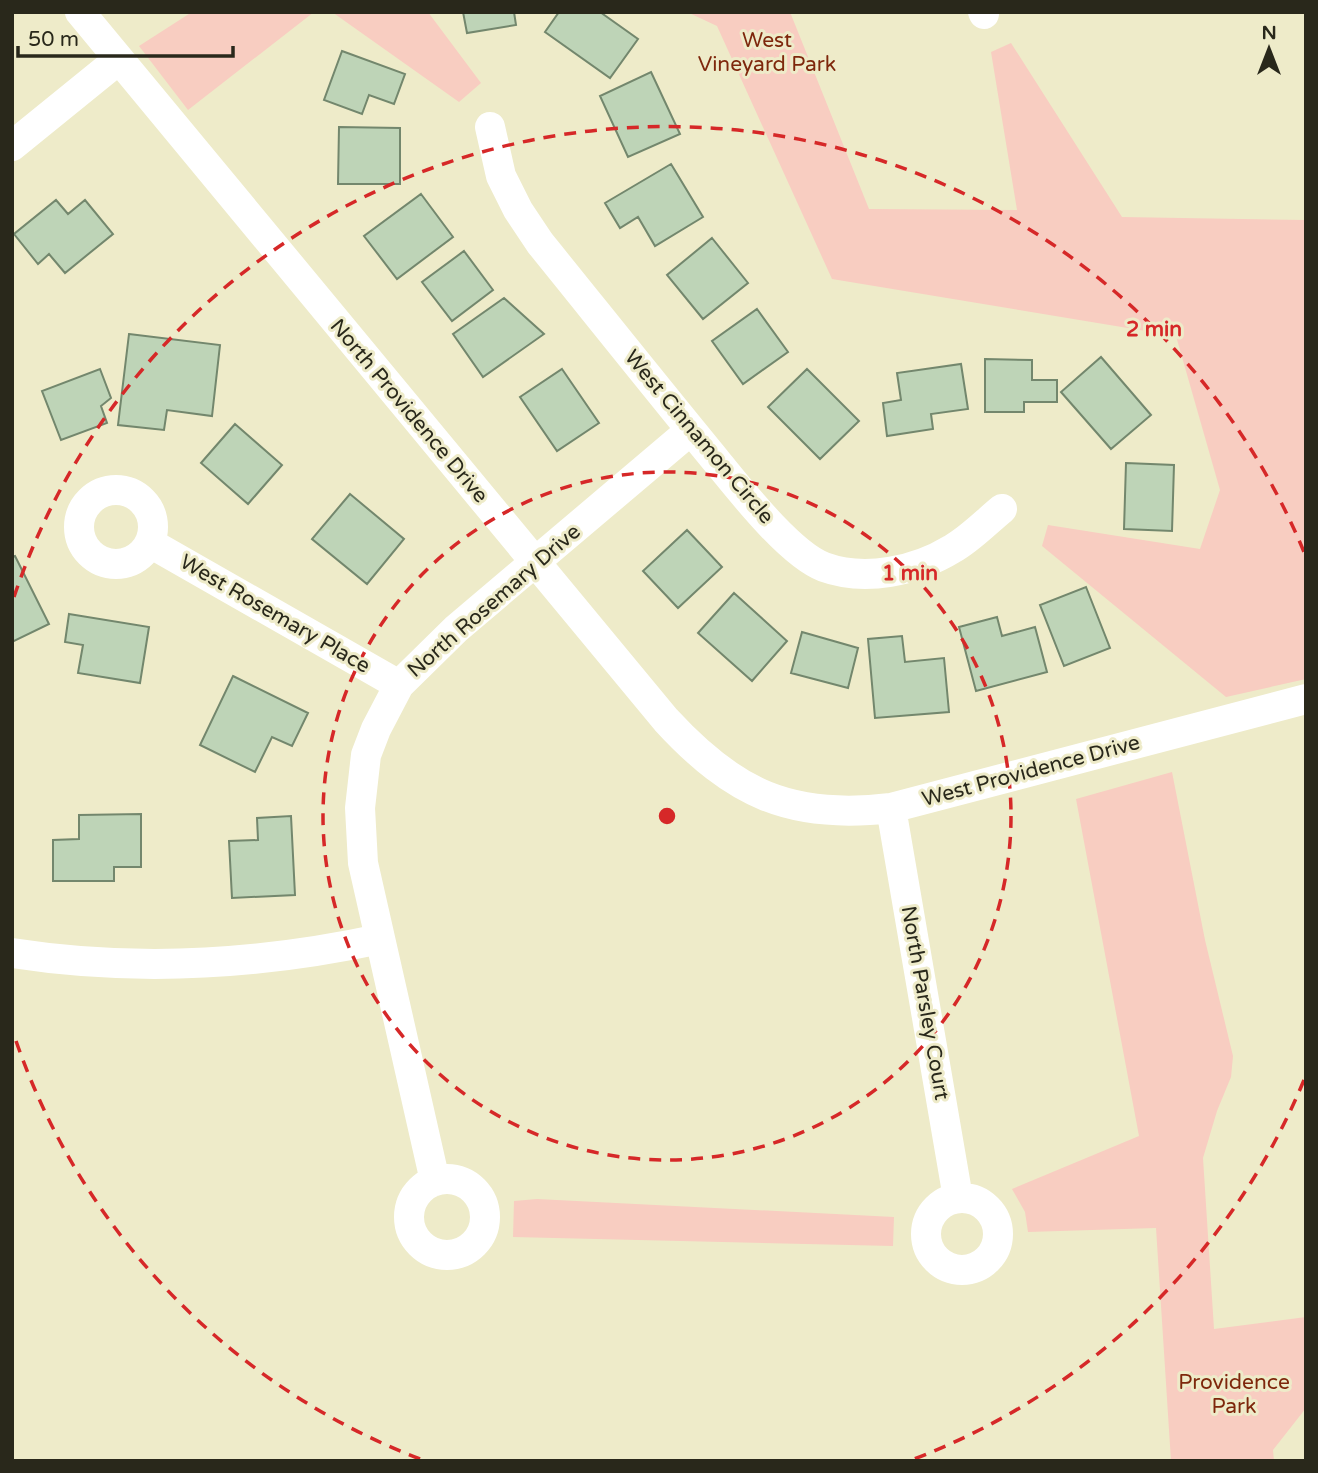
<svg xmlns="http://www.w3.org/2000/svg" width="1318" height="1473" font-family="'Varela Round',sans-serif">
<rect width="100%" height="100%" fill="#eeebc9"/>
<path fill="#f8cdc1" d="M 192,12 L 314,12 L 188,110 L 139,46 Z
M 332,12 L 428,12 L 481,83 L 459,102 Z
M 687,12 L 790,12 L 869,209 L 1017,210 L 991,52 L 1011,43 L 1122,217 L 1306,220 L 1306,679 L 1226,697 L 1042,546 L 1048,525 L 1200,549 L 1220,490 L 1176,336 L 832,279 L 717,26 Z
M 1172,772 L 1205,940 L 1233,1056 L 1231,1077 L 1217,1111 L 1203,1158 L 1214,1329 L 1306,1317 L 1306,1408 L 1273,1450 L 1274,1461 L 1171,1461 L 1156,1228 L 1028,1232 L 1025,1212 L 1012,1189 L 1139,1136 L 1076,799 Z
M 537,1199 L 894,1217 L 893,1246 L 513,1237 L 514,1201 Z"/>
<path fill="#bed4b7" stroke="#73876d" stroke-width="2" d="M 463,12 L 514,12 L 516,25 L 467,33 Z
M 559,12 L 600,12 L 638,39 L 610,78 L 545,32 Z
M 342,51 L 405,74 L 394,104 L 369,95 L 362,114 L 324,100 Z
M 651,72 L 680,134 L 628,157 L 600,96 Z
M 339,127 L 400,128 L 400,184 L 338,184 Z
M 671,164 L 703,217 L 655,246 L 638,217 L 620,228 L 605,203 Z
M 421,194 L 453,237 L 397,279 L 364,236 Z
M 56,200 L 68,214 L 85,200 L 113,234 L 65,273 L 49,254 L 38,264 L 14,234 Z
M 712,238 L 748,283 L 703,319 L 667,275 Z
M 464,251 L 493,290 L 452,321 L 422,282 Z
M 504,298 L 544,334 L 483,377 L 453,334 Z
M 757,309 L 788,352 L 743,384 L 712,341 Z
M 129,334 L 220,345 L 212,416 L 167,410 L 164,430 L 118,425 Z
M 1101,357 L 1151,415 L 1111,449 L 1061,392 Z
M 985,359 L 1032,360 L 1032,380 L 1057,380 L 1057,402 L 1024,402 L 1024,412 L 985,412 Z
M 961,364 L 968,409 L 931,414 L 933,429 L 887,436 L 883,403 L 901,400 L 897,373 Z
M 100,369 L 111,398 L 101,406 L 107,423 L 61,440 L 42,391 Z
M 562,369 L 599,423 L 557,451 L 520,397 Z
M 807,369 L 859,421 L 820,459 L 768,407 Z
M 235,424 L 282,465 L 248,504 L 201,463 Z
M 1126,463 L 1174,465 L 1172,531 L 1124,529 Z
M 350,494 L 404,539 L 367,584 L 312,539 Z
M 687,530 L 722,567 L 678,608 L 643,571 Z
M 15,556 L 49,624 L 12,642 L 12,557 Z
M 1086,587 L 1110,648 L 1064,666 L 1040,605 Z
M 734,593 L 787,641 L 752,681 L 698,633 Z
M 69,614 L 149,627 L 140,683 L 78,673 L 83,645 L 65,642 Z
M 997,617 L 1002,636 L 1035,627 L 1047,672 L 976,691 L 959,627 Z
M 802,632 L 858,648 L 848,688 L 791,673 Z
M 902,636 L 905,662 L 944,658 L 949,712 L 875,718 L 868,639 Z
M 233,676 L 308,713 L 292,746 L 272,737 L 255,772 L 200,745 Z
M 141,814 L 141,867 L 114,867 L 114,881 L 53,881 L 53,840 L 79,839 L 79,815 Z
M 291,816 L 295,895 L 232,898 L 229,841 L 258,840 L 257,818 Z"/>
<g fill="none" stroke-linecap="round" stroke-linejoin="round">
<path stroke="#fff" stroke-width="30" d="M 80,12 L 666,720 C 734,794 791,820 891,808 L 1306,699
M 983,12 L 984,14
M 490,127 L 501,176 L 518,210 L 540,243 C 599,316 658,390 718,463 C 741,491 790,554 824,567 C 865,582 916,571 952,549 C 970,539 986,522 1002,509
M 12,146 L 118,60
M79 527a37 37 0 1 1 74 0a37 37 0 1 1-74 0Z
M 150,543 L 399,685
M 891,808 L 958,1198
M 12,953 C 134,972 259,965 380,939
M409 1217a38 38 0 1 1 76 0a38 38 0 1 1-76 0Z
M 435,1181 L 363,863 L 360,808 L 366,755 L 376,729 L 399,685 L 456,629 L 691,430
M926 1234a36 36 0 1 1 72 0a36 36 0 1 1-72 0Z"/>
</g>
<g fill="none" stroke="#d62828" stroke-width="3.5" stroke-dasharray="12 9">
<circle cx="667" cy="816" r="344"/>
<path d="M1304 1080A689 689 0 0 1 914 1459M420 1459A689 689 0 0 1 14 1035M14 597A689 689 0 0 1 1304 552"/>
</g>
<g text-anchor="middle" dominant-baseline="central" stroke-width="6" stroke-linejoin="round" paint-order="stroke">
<g font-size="21" fill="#7e270c" stroke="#eeebc9">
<text x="767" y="40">West<tspan x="767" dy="24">Vineyard Park</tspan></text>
<text x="1234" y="1382">Providence<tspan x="1234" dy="24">Park</tspan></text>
</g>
<g font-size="21" fill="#29281b" stroke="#eeebc9">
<text transform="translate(409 411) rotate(50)">North Providence Drive</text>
<text transform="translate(699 437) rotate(50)">West Cinnamon Circle</text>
<text transform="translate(494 601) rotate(-41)">North Rosemary Drive</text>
<text transform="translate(275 614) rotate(30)">West Rosemary Place</text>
<text transform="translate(1031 771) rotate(-15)">West Providence Drive</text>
<text transform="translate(925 1003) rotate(80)">North Parsley Court</text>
</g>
</g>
<circle cx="667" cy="816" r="10" fill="#d62828" stroke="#eeebc9" stroke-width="3.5"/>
<g font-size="21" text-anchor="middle" font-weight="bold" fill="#d62828" stroke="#eeebc9" stroke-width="6" stroke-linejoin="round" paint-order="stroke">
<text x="1154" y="336">2 min</text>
<text x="910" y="580">1 min</text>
</g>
<rect width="1318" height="1473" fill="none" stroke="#29281b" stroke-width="28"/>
<g transform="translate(1269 49)" stroke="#eeebc9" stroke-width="5" paint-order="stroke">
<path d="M0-5L12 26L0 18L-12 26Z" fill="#29281b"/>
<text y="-10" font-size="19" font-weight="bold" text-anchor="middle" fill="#29281b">N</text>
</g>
<path d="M18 46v10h215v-10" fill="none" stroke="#29281b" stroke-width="3.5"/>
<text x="28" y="46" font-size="21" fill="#29281b" stroke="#eeebc9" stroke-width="5" paint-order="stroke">50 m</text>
</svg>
